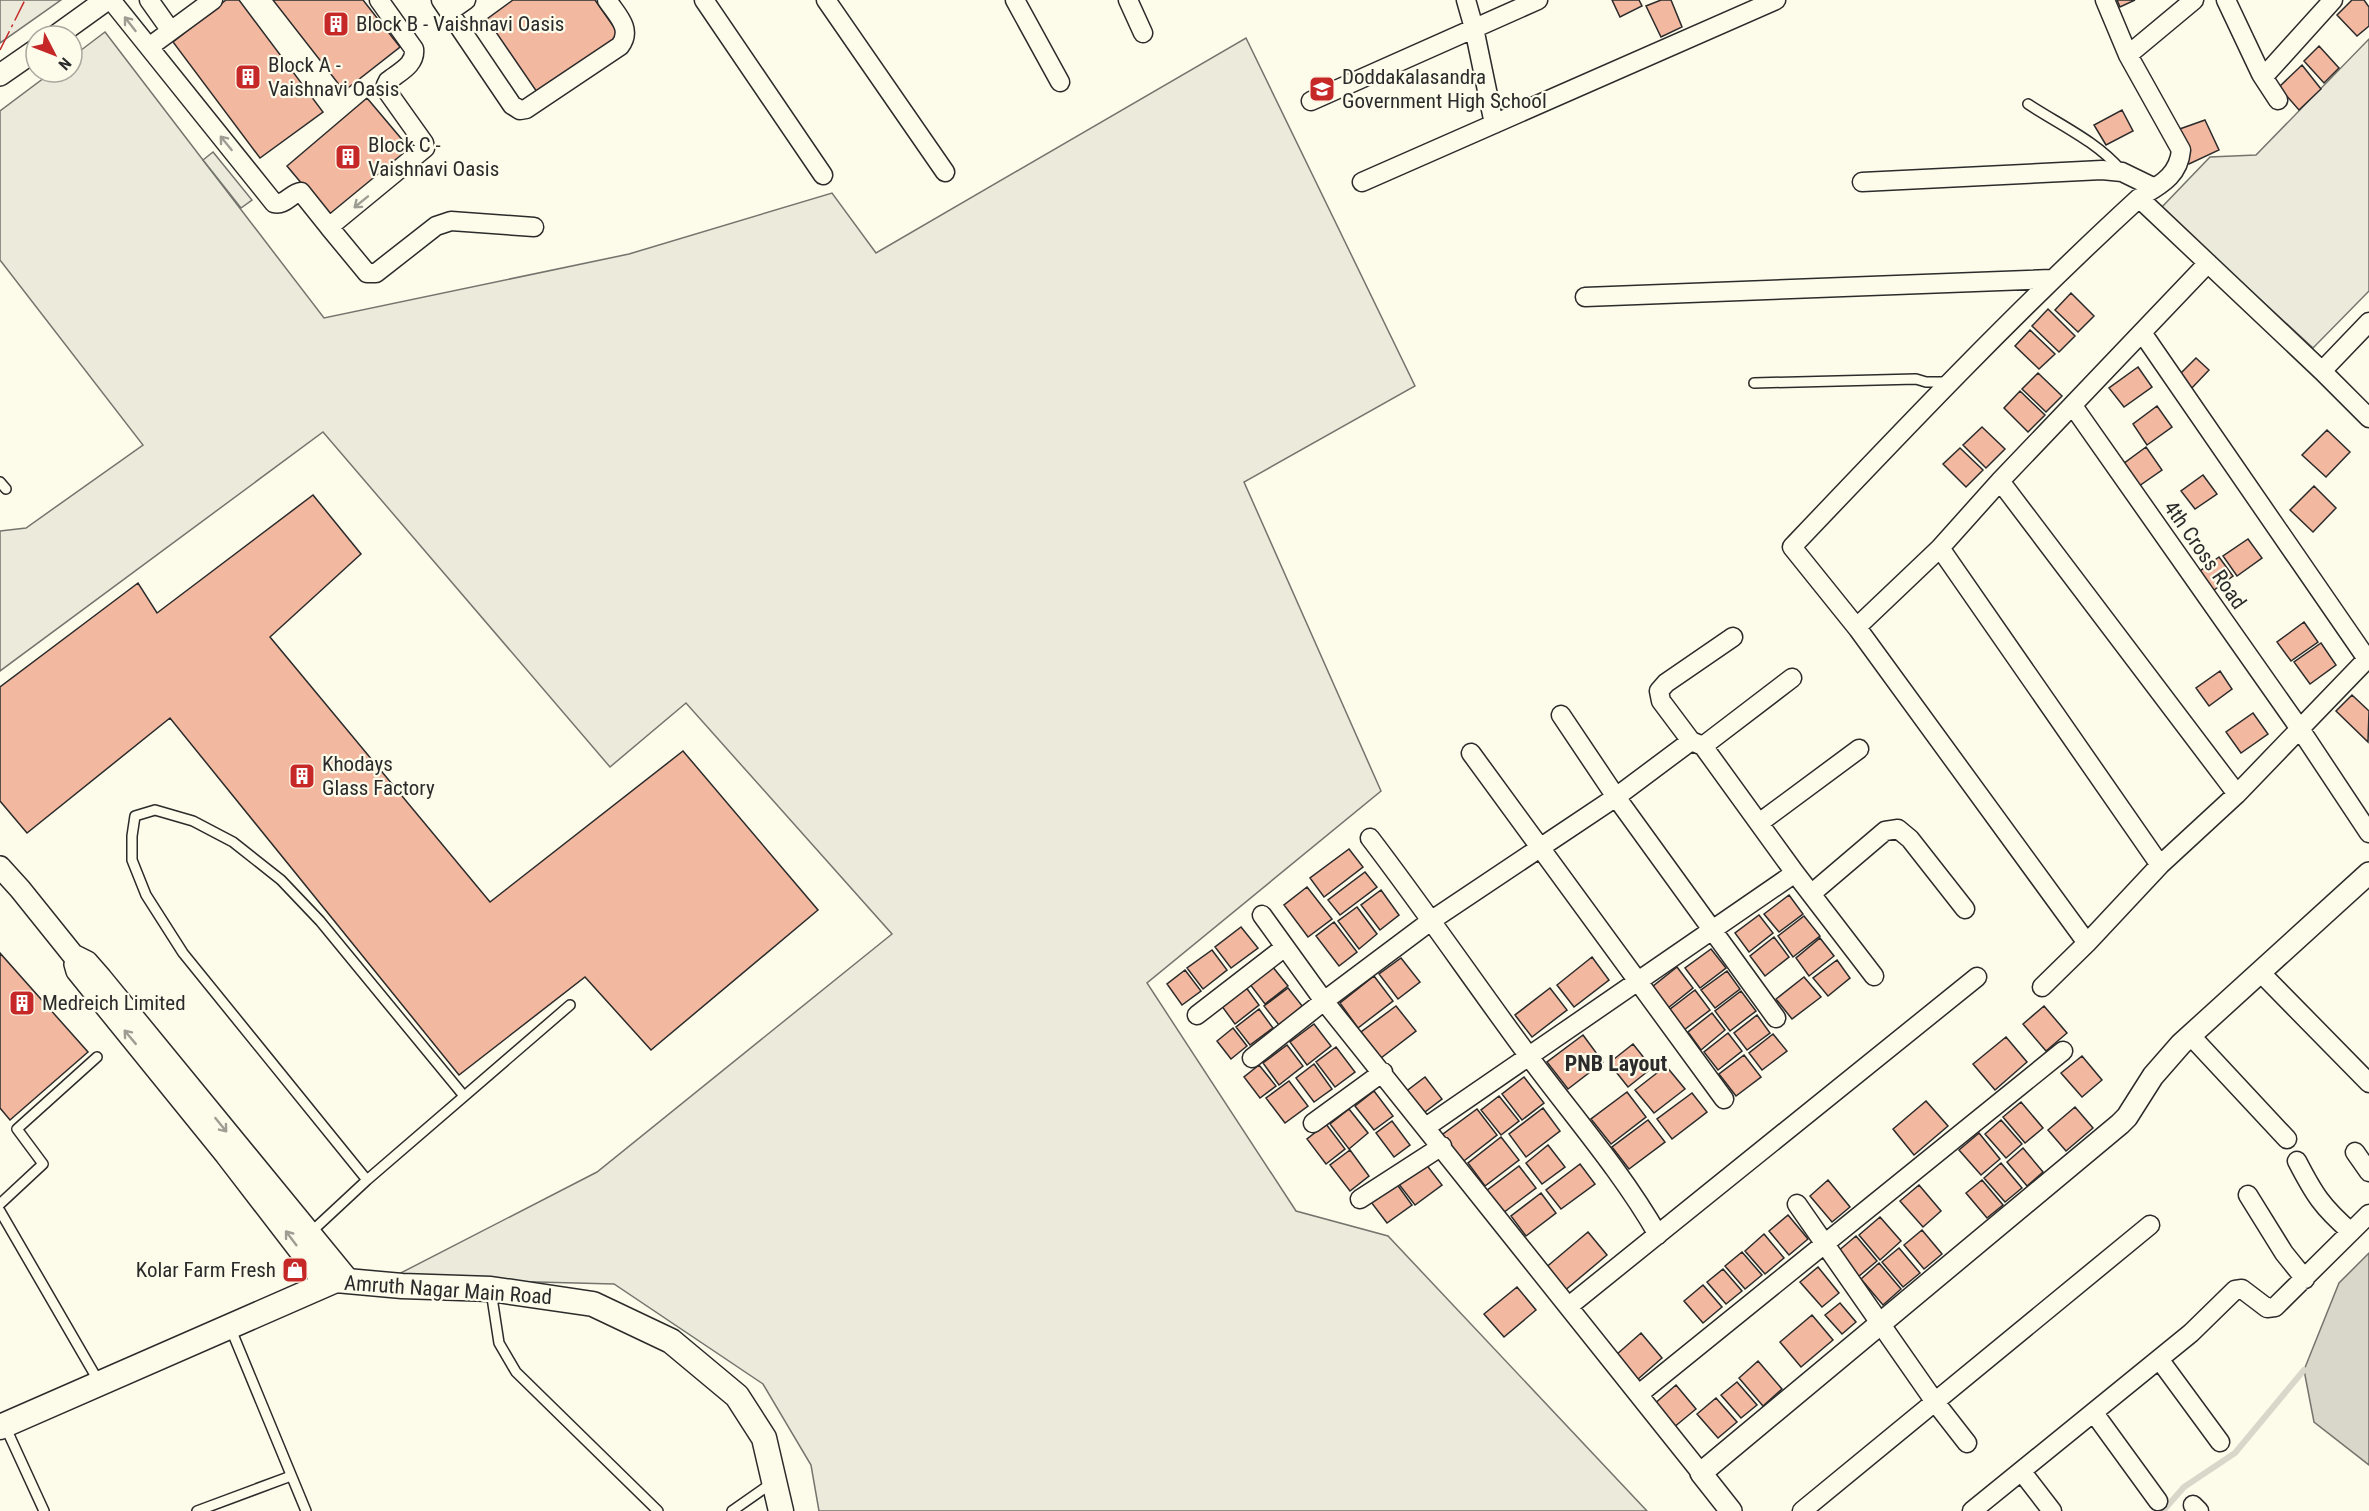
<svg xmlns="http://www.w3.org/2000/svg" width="2369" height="1511" font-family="'Roboto Condensed',sans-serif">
<rect width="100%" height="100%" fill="#fdfbea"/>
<path fill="#ecebdb" stroke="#74746e" stroke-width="1.5" d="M 0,0 L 61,0 L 0,43 Z
M 105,32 L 324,318 L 629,254 L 832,193 L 876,253 L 1246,38 L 1415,386 L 1244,482 L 1381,791 L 1147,983 L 1296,1211 L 1388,1236 L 1647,1511 L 819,1511 L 811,1465 L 763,1384 L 614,1284 L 391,1278 L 597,1172 L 892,934 L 686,703 L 610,767 L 323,432 L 0,671 L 0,531 L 26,528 L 143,445 L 0,260 L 0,111 L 52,72 L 72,72 L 72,57 Z
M 2369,39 L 2369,291 L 2313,348 L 2161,208 L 2210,157 L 2256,155 Z"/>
<path fill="#eceadb" stroke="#74746e" stroke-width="1.5" d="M 213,152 L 252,200 L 241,208 L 203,160 Z"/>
<path fill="#d8d7c9" stroke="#74746e" stroke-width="1.5" d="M 2369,1253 L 2369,1465 L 2314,1422 L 2304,1370 L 2339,1283 Z"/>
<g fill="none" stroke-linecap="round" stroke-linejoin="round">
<path stroke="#d8d7c9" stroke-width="6" d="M 2163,1511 L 2184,1487 L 2235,1453 L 2304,1370"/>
</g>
<path fill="#f2b8a0" stroke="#2b2b2b" stroke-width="1.5" d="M 226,0 L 239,0 L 323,112 L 260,158 L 173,42 Z
M 273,0 L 363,0 L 400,47 L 344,91 Z
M 513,0 L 595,0 L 621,37 L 539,95 L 487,19 Z
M 1612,0 L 1639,0 L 1642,6 L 1620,17 Z
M 1661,0 L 1671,0 L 1682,27 L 1661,37 L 1646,6 Z
M 2117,0 L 2135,0 L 2120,7 Z
M 2352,0 L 2364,0 L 2369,7 L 2369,26 L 2357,36 L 2337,15 Z
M 2319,46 L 2339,68 L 2324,83 L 2304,61 Z
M 2302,65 L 2321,89 L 2299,110 L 2279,87 Z
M 367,98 L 410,149 L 329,216 L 287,166 Z
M 2122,110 L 2133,131 L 2106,145 L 2094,125 Z
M 2205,120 L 2219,150 L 2189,164 L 2174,131 Z
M 2071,293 L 2094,316 L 2078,332 L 2055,310 Z
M 2048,309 L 2075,336 L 2059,352 L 2032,326 Z
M 2030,330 L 2055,354 L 2039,369 L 2015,346 Z
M 2196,358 L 2209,370 L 2190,390 L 2177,377 Z
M 2138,367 L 2152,387 L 2124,407 L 2109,388 Z
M 2038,373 L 2062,396 L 2046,412 L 2022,389 Z
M 2020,391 L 2045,415 L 2028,432 L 2004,408 Z
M 2157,406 L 2172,427 L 2147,445 L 2133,424 Z
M 1982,427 L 2005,449 L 1986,468 L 1963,445 Z
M 2327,430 L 2350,452 L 2326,477 L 2302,455 Z
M 2146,447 L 2162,470 L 2139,486 L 2123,464 Z
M 1960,448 L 1983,470 L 1966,487 L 1943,464 Z
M 2203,475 L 2217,494 L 2195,509 L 2181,491 Z
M 2314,486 L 2336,508 L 2313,532 L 2290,510 Z
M 313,495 L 361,554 L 270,637 L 490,902 L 683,751 L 818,910 L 651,1050 L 585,977 L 459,1075 L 170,718 L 27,833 L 0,801 L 0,687 L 138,583 L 157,613 Z
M 2248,539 L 2262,558 L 2237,576 L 2223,556 Z
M 2219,557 L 2233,576 L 2210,593 L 2196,574 Z
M 2304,622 L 2318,642 L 2291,661 L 2277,642 Z
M 2321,643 L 2336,665 L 2310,684 L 2294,662 Z
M 2220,671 L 2232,689 L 2209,706 L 2196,688 Z
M 2352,695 L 2369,711 L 2368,742 L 2336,711 Z
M 2253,713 L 2268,734 L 2241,753 L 2226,732 Z
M 1349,849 L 1363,867 L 1324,897 L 1310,878 Z
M 1365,872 L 1377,887 L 1340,915 L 1328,900 Z
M 1307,887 L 1332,919 L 1308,937 L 1284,905 Z
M 1381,890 L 1399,915 L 1380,930 L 1361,905 Z
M 1789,895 L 1803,914 L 1779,932 L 1764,914 Z
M 1357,907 L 1377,934 L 1359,949 L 1338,921 Z
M 1759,915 L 1773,933 L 1749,952 L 1735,933 Z
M 1804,916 L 1820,936 L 1793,957 L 1778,936 Z
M 1334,922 L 1357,952 L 1339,966 L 1316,936 Z
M 1241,927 L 1258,948 L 1231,968 L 1215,947 Z
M 1774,937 L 1789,957 L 1765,976 L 1750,956 Z
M 1820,938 L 1834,956 L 1809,976 L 1796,958 Z
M 1711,949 L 1726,968 L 1700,988 L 1685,968 Z
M 1212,950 L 1227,970 L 1203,989 L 1187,968 Z
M 0,953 L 88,1052 L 10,1120 L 0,1108 Z
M 1592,957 L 1609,980 L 1574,1007 L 1557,985 Z
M 1401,958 L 1420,982 L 1398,999 L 1379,974 Z
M 1837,960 L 1850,978 L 1828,996 L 1813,978 Z
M 1272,966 L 1288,986 L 1265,1004 L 1249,983 Z
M 1677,967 L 1693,988 L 1668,1008 L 1652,987 Z
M 1185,970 L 1201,991 L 1182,1005 L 1167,984 Z
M 1727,971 L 1740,989 L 1715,1008 L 1701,990 Z
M 1374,976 L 1393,1001 L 1358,1028 L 1340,1003 Z
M 1804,977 L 1821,997 L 1792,1019 L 1776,999 Z
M 1245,986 L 1259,1005 L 1235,1024 L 1221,1005 Z
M 1288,988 L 1303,1007 L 1279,1025 L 1264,1006 Z
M 1550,988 L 1567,1010 L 1532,1037 L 1515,1015 Z
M 1695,990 L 1710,1010 L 1684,1030 L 1669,1010 Z
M 1741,991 L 1756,1011 L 1730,1031 L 1715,1011 Z
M 1396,1006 L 1416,1031 L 1381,1058 L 1361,1032 Z
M 2044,1006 L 2067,1033 L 2046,1051 L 2023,1024 Z
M 1259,1009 L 1273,1028 L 1250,1045 L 1236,1027 Z
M 1712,1013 L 1725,1030 L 1701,1050 L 1688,1032 Z
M 1757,1015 L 1770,1033 L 1747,1050 L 1734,1033 Z
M 1314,1024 L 1331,1046 L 1307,1065 L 1290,1042 Z
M 1233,1028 L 1247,1046 L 1231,1059 L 1217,1041 Z
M 1728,1033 L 1742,1051 L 1718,1070 L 1704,1052 Z
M 1773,1034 L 1787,1051 L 1762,1070 L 1749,1053 Z
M 1583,1035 L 1603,1062 L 1568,1089 L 1547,1062 Z
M 2006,1037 L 2027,1062 L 1995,1090 L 1973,1064 Z
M 1633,1044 L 1652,1068 L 1628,1087 L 1609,1063 Z
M 1287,1045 L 1303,1066 L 1279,1085 L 1263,1063 Z
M 1336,1047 L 1355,1072 L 1335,1087 L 1316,1062 Z
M 1744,1055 L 1761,1077 L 1736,1096 L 1719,1074 Z
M 2082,1056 L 2102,1080 L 2082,1097 L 2061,1073 Z
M 1314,1064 L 1332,1089 L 1314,1102 L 1296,1078 Z
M 1259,1065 L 1276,1086 L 1260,1098 L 1244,1077 Z
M 1666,1066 L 1685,1089 L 1654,1113 L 1635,1090 Z
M 1425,1077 L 1442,1099 L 1421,1115 L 1404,1093 Z
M 1524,1077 L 1544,1103 L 1522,1120 L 1502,1094 Z
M 1289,1081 L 1308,1106 L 1285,1123 L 1266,1098 Z
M 1374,1091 L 1393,1116 L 1374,1130 L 1355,1106 Z
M 1627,1092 L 1646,1117 L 1611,1144 L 1591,1119 Z
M 1692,1093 L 1707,1112 L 1672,1139 L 1657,1119 Z
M 1499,1096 L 1519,1121 L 1501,1135 L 1481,1110 Z
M 1926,1101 L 1948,1126 L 1914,1155 L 1893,1129 Z
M 2021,1102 L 2043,1128 L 2025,1143 L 2003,1117 Z
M 2075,1107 L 2093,1128 L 2066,1151 L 2048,1130 Z
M 1543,1108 L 1560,1131 L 1526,1157 L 1509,1134 Z
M 1349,1109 L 1368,1133 L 1349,1149 L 1330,1124 Z
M 1477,1109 L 1497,1135 L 1460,1164 L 1439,1137 Z
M 1648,1120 L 1665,1142 L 1629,1169 L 1612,1147 Z
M 2001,1120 L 2022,1144 L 2006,1158 L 1985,1134 Z
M 1392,1121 L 1410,1145 L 1394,1157 L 1376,1133 Z
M 1326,1124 L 1345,1149 L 1326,1164 L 1307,1139 Z
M 1979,1133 L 2000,1159 L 1981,1175 L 1959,1150 Z
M 1501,1137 L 1519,1160 L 1485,1186 L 1468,1163 Z
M 1548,1145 L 1565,1167 L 1542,1184 L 1526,1163 Z
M 2023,1148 L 2043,1172 L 2027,1186 L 2007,1162 Z
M 1350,1150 L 1369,1176 L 1350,1191 L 1330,1165 Z
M 1425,1163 L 1442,1185 L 1415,1205 L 1398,1183 Z
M 2001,1163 L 2022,1188 L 2005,1202 L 1984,1178 Z
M 1580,1164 L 1595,1184 L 1561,1209 L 1546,1190 Z
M 1519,1166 L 1536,1188 L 1503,1213 L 1486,1191 Z
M 1828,1180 L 1850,1207 L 1832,1222 L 1810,1196 Z
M 1982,1180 L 2003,1205 L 1987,1218 L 1966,1193 Z
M 1396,1183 L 1412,1205 L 1387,1223 L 1371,1202 Z
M 1919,1185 L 1941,1211 L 1923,1227 L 1900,1201 Z
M 1541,1193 L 1556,1213 L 1526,1236 L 1511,1216 Z
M 1788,1215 L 1808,1239 L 1789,1255 L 1769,1231 Z
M 1880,1217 L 1901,1241 L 1880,1260 L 1859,1235 Z
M 1922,1230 L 1942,1254 L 1924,1269 L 1904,1245 Z
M 1588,1232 L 1607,1255 L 1563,1292 L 1544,1269 Z
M 1764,1234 L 1784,1258 L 1765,1274 L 1745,1251 Z
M 1856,1236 L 1877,1261 L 1858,1277 L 1837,1252 Z
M 1899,1248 L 1920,1273 L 1903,1287 L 1882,1262 Z
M 1742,1252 L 1762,1275 L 1745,1289 L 1725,1266 Z
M 1879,1263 L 1901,1289 L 1883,1305 L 1861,1279 Z
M 1818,1267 L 1839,1293 L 1822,1307 L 1800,1282 Z
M 1723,1269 L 1742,1291 L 1726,1304 L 1707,1282 Z
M 1703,1285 L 1722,1307 L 1703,1323 L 1684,1301 Z
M 1517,1287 L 1536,1310 L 1504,1337 L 1484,1314 Z
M 1840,1303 L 1856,1322 L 1842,1334 L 1825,1315 Z
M 1812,1315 L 1833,1340 L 1801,1367 L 1780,1342 Z
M 1641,1333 L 1662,1358 L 1637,1380 L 1616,1355 Z
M 1758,1361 L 1782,1389 L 1763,1406 L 1739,1378 Z
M 1737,1382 L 1757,1405 L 1741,1418 L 1721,1395 Z
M 1676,1385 L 1696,1409 L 1673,1428 L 1653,1405 Z
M 1716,1398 L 1737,1422 L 1718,1438 L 1697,1414 Z"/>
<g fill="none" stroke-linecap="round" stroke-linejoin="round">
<g stroke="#2b2b2b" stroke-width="12">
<path id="service" d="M 2028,104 C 2060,125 2096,141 2121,170
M 1754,383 L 1916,379 L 1926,382 L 1948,382
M 0,482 L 6,489
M 367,1180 L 183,953 L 146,895 L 132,860 L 132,836 L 135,816 L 155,810 L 193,821 L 233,842 L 281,880 L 320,921 L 464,1096
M 0,1204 L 43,1164 L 17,1129 L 97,1057
M 0,1211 L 99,1382
M 310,1233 L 367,1180 L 570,1005
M 491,1291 L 499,1343 L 516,1372 L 658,1511
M 230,1327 L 306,1511
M 5,1426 L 44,1511
M 197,1511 L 291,1476
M 732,1511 L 772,1483"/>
</g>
<g stroke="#2b2b2b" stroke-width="21">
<path id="minor" d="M 111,0 L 274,203 C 285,206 291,193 301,192 L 329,227 L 425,148 L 424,143 L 387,91 L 386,85 L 388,81 C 399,72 416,65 414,49 L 379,0
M 149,0 L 171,31
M 441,0 L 512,105 L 520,110 L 526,109 L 620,46 C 633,29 617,15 607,0
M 704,0 L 823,175
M 826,0 L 945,172
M 1015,0 L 1060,82
M 1128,0 L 1143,33
M 1466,0 L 1474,28 L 1494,124
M 2105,0 L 2128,55 L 2181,150 C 2179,173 2164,183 2145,194
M 2226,0 L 2261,74 L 2267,73 L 2333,0
M 449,12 L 466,0
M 149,47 L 213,0
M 2128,55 L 2194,0
M 2261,74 L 2278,100
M 1311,101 L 1538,0
M 1362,182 L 1776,0
M 1862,182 L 2102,170 L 2122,172 L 2155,188
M 329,227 L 367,273 L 376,273 L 436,226 L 451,221 L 534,227
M 1585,297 L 2051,279
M 2143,334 L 2367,659
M 2322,371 L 2369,418
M 2073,406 L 2300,729 L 2369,833
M 2000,481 L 2237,794
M 1940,548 L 2160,865
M 1858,629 L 1858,626 L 1940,548 L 2000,481 L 2208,263
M 1561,715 L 1616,797 L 1776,1018
M 1691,741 L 1661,701 L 1659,691 L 1666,683 L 1733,637
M 1703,746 L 1792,678
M 1471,753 L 1724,1099
M 1759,823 L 1859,749
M 1370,838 C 1425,910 1476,985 1530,1058 C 1573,1116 1622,1172 1658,1235
M 1811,894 L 1885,831 L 1898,829 L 1910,839 L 1965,909
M 1262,915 L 1324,1001 L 1701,1473
M 2087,943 L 1858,629 L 1792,547 C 1906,427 2017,310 2139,198 L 2322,371 L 2369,322
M 2260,972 L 2369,1083
M 2042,987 L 2087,943 L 2160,865 L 2237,794 L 2369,657
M 1197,1015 L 1285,947
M 2190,1035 L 2287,1139
M 1252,1058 L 1324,1001 L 1432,920 L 1616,797 L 1691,741 L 1703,746 L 1795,873 L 1874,976
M 1313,1123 L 1383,1072
M 1426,1127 L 1795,873
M 2355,1152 L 2369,1172
M 2297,1161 C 2314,1194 2322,1207 2351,1232
M 2248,1195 L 2284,1253 L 2305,1279
M 1360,1199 L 1442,1146
M 1797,1204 L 1935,1402 L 1967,1443
M 1569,1306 L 1977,977
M 2159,1359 L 2220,1442
M 1639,1394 L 2063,1051
M 2094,1413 L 2158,1501
M 2022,1472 L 2052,1511
M 2193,1505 L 2199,1511
M 1802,1511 L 2150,1225
M 1972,1511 L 2191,1333 L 2235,1290 L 2242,1289 L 2267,1308 L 2275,1307 L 2369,1214"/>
</g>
<g stroke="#2b2b2b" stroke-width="24">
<path id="tertiary" d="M 56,36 L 106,0
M 0,75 L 36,50
M 0,867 L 20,889 L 73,955 L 87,962 L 101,978 L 350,1282
M 75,964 L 77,971 L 226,1155 L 326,1285
M 1731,1511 L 1701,1473 L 2120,1124 L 2127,1117 L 2153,1076 L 2181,1044 L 2369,873"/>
</g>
<g stroke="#2b2b2b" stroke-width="27">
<path id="secondary" d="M 0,1427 L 336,1280 L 402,1286 L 491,1289 L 593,1304 L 671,1341 L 737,1396 L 764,1438 L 781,1511"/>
</g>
<use href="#service" stroke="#fdfbea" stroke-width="9"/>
<use href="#minor" stroke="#fdfbea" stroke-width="18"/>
<use href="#tertiary" stroke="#fdfbea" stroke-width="21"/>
<use href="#secondary" stroke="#fdfbea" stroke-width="24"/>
<path stroke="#c62828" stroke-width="1.5" stroke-dasharray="21 4.5 3 4.5" stroke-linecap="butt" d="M 0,50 L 25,0"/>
</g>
<defs><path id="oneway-shaft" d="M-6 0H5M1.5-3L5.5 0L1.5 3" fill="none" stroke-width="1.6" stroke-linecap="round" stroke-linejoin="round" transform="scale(1.5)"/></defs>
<g stroke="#9e9d94">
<use href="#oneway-shaft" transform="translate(130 24) rotate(-128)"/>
<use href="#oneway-shaft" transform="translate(226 143) rotate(-129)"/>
<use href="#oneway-shaft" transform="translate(361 202) rotate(141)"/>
<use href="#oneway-shaft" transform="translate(130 1037) rotate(-130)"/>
<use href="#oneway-shaft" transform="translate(221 1125) rotate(51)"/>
<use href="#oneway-shaft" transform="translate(291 1238) rotate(-127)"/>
</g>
<defs>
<g id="building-square" transform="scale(1.35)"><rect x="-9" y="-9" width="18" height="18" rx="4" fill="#c62828" stroke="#fdfbea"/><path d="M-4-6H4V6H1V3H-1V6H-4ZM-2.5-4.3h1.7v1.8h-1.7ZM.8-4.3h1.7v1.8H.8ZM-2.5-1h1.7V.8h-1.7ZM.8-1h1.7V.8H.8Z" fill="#fff"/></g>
<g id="school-square" transform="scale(1.35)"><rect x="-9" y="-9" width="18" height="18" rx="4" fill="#c62828" stroke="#fdfbea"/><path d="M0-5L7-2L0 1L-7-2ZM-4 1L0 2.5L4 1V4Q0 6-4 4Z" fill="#fff"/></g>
<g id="shop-square" transform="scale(1.35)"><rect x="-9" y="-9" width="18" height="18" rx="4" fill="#c62828" stroke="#fdfbea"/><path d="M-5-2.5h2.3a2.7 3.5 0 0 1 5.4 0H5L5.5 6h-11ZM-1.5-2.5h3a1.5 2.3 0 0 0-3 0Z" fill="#fff"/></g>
</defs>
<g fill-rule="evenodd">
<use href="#building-square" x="336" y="24"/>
<use href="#building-square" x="248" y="77"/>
<use href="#school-square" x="1322" y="89"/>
<use href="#building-square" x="348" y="157"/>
<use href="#building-square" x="302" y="776"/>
<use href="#building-square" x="22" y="1003"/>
<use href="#shop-square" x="295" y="1270"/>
</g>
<g text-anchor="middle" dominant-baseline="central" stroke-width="4.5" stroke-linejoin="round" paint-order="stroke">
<g font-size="21" fill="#2b2b2b" stroke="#fdfbea" text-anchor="start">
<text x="356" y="24">Block B - Vaishnavi Oasis</text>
<text x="268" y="65">Block A -<tspan x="268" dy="24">Vaishnavi Oasis</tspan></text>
<text x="1342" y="77">Doddakalasandra<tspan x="1342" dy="24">Government High School</tspan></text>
<text x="368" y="145">Block C -<tspan x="368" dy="24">Vaishnavi Oasis</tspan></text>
<text x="322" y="764">Khodays<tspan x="322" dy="24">Glass Factory</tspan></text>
<text x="42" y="1003">Medreich Limited</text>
<text x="276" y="1270" text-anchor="end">Kolar Farm Fresh</text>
</g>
<g font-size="21" fill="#2b2b2b" stroke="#fdfbea">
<text transform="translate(2205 555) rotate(55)">4th Cross Road</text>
<text transform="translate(448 1290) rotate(4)">Amruth Nagar Main Road</text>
</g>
<g font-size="22" font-weight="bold" fill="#2b2b2b" stroke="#fdfbea">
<text x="1616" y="1063">PNB Layout</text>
</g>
</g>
<g transform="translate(54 54) rotate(132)"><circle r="28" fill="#fdfbea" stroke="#a9a89e" stroke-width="1.5"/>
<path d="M0-4.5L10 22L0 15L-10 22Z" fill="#c62828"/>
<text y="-9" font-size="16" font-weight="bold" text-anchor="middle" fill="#2b2b2b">N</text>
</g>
</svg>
